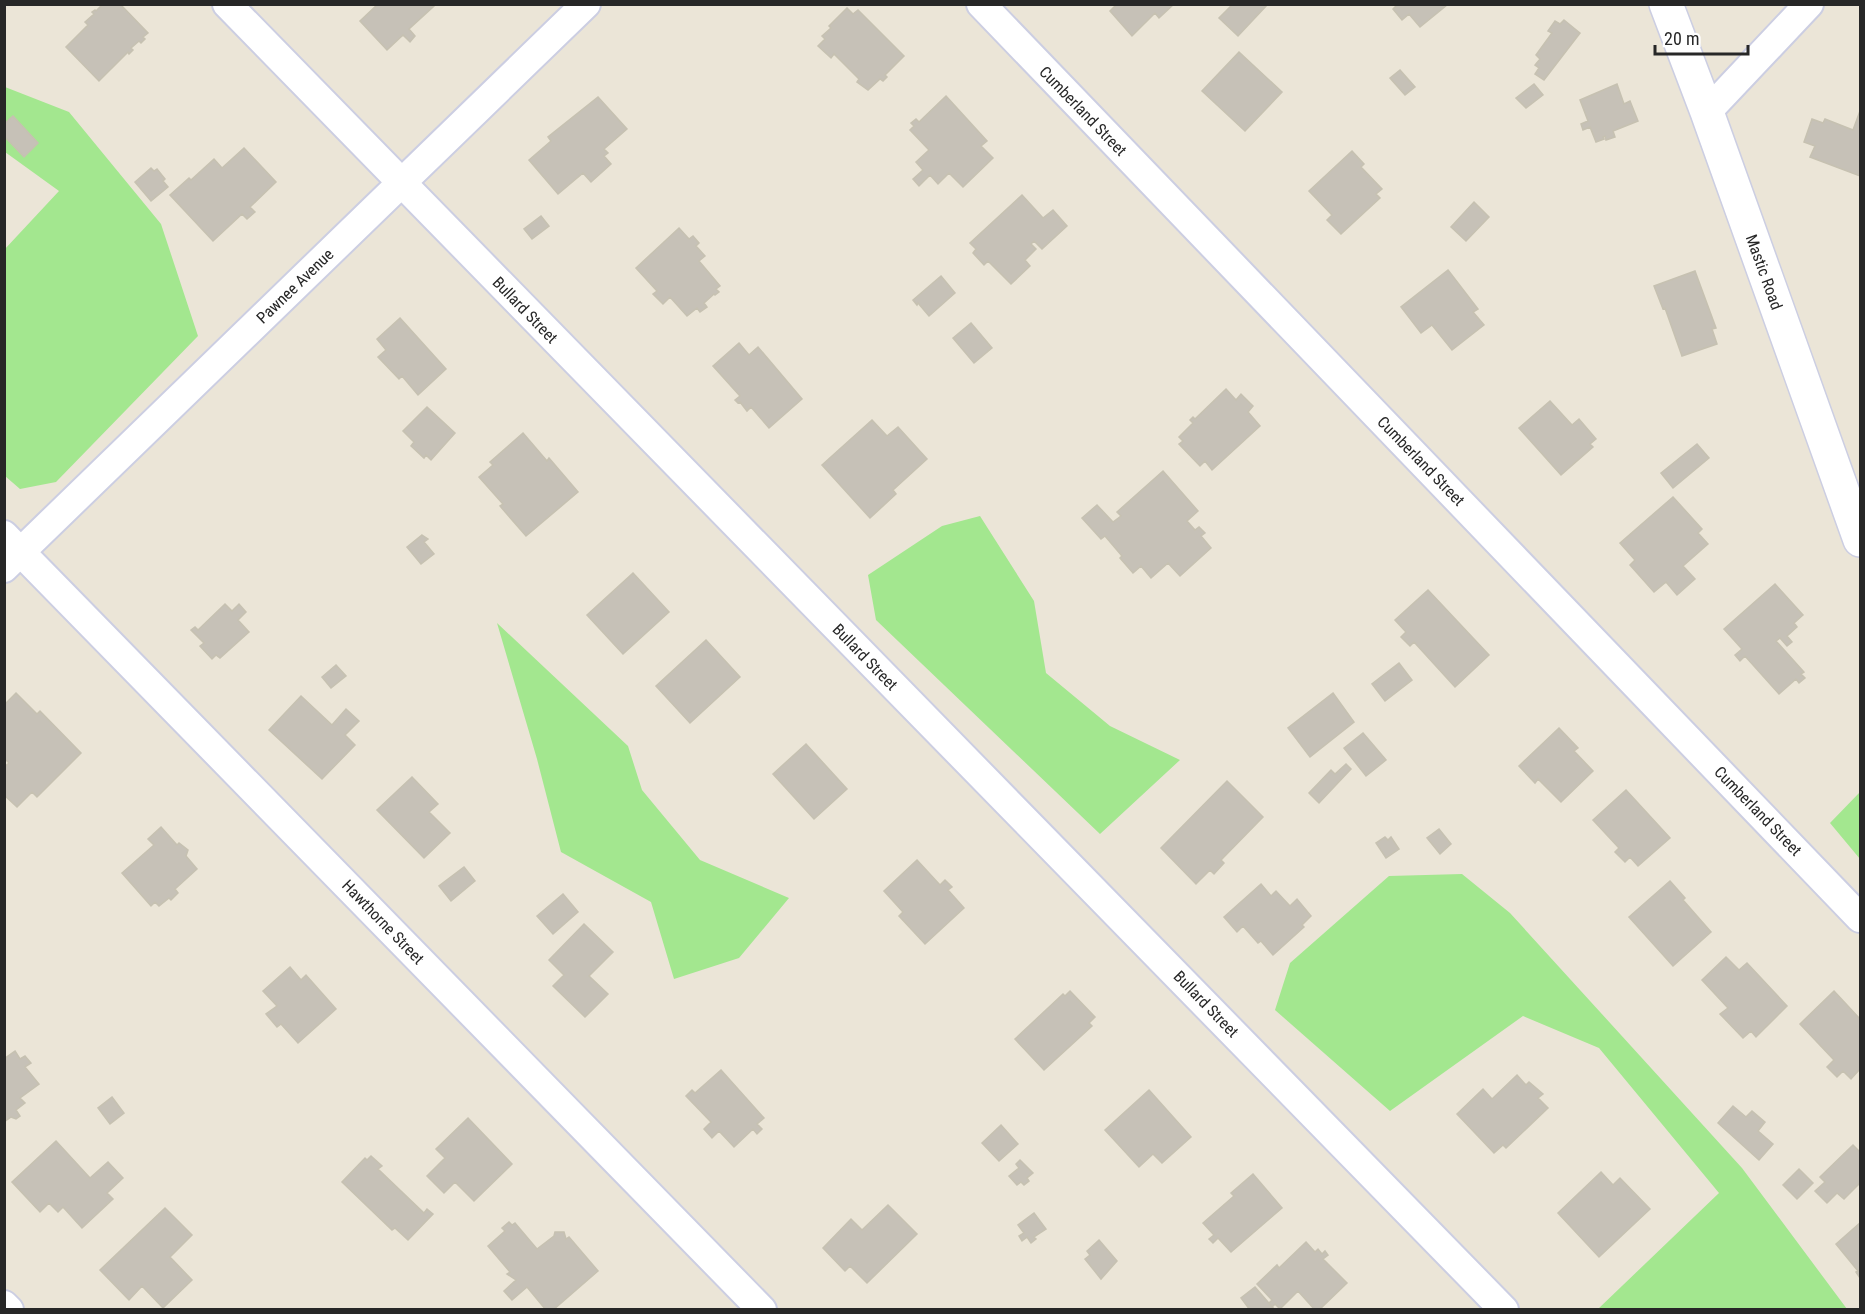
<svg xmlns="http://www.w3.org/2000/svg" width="1865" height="1314" font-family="'Roboto Condensed',sans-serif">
<rect width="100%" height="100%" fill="#ebe5d7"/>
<path fill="#a3e78f" d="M 5,87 L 69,112 L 161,224 L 198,336 L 56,482 L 20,489 L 5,476 L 4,250 L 59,191 L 5,152 Z
M 980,516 L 1034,601 L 1046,673 L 1110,726 L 1180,760 L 1100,834 L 876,620 L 868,575 L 942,526 Z
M 497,623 L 628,746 L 642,790 L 700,860 L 789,898 L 739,958 L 674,979 L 651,902 L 561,852 L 537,759 Z
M 1860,792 L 1860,859 L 1830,823 Z
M 1462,874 L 1510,913 L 1742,1168 L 1847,1309 L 1598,1309 L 1719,1193 L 1599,1048 L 1523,1016 L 1390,1111 L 1275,1010 L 1290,963 L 1389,876 Z"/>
<path fill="#c6c1b7" stroke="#c6c1b1" stroke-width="1.5" d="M 103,4 L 120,4 L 148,33 L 143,37 L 145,39 L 141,43 L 139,41 L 131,48 L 133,50 L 129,54 L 128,52 L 99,81 L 66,47 L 88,25 L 85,22 L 94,14 L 92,12 L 95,10 L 96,11 Z
M 378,4 L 433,4 L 434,6 L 409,29 L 415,36 L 410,42 L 403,35 L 387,50 L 360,21 Z
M 1117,4 L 1174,4 L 1159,18 L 1155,13 L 1132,36 L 1110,11 Z
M 1233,4 L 1268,4 L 1238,36 L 1219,18 Z
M 1398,4 L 1446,4 L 1447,5 L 1420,27 L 1409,14 L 1402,20 L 1393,9 Z
M 847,8 L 853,14 L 858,10 L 904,56 L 885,75 L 887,77 L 883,81 L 880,79 L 868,90 L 857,82 L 859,79 L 834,54 L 831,58 L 818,46 L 825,39 L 822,36 L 831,28 L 829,26 Z
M 1564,20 L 1580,33 L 1544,80 L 1535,74 L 1539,68 L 1535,65 L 1540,59 L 1536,55 L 1552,33 L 1548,31 L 1555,21 L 1560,24 Z
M 1239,52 L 1282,92 L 1245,131 L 1202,91 Z
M 1400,70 L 1415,87 L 1405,95 L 1390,78 Z
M 1534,84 L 1543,95 L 1526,108 L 1516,98 Z
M 1617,84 L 1624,104 L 1630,101 L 1638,121 L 1613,131 L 1615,137 L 1606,140 L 1605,136 L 1603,137 L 1604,139 L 1596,142 L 1590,127 L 1583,130 L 1581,124 L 1588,121 L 1580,100 Z
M 946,96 L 987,141 L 981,146 L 993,158 L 963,187 L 949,173 L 938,184 L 930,175 L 919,186 L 913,179 L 923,170 L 916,162 L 929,150 L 910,130 L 914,126 L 911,123 L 916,119 L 919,122 Z
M 598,97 L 627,129 L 604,149 L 608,153 L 604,156 L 611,164 L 591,182 L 583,173 L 558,194 L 529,160 L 551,141 L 548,137 Z
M 1860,111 L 1860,176 L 1810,157 L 1815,146 L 1804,142 L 1812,119 L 1823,123 L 1825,119 L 1853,130 Z
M 13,116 L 38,143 L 24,157 L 4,136 L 4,124 Z
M 244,148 L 276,182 L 250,207 L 255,212 L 247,219 L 242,214 L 213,241 L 170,195 L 189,178 L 191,180 L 214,159 L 222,168 Z
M 1352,151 L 1364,164 L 1361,167 L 1382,189 L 1376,194 L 1380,198 L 1341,234 L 1327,220 L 1332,215 L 1309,191 Z
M 151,168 L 154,171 L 157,169 L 165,179 L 163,181 L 168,187 L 151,201 L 135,182 Z
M 1022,195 L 1043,218 L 1053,210 L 1067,226 L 1042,249 L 1034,241 L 1031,244 L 1036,249 L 1025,260 L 1030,266 L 1011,284 L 988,261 L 984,265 L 973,253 L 976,249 L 970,243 Z
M 1474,202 L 1489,217 L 1466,241 L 1451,227 Z
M 541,216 L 549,226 L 532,239 L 524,229 Z
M 679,228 L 689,239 L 693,236 L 699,243 L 696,246 L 705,256 L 699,261 L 720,286 L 716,289 L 719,292 L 715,295 L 714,294 L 704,303 L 707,307 L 700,312 L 697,308 L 687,316 L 670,297 L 663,304 L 653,294 L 657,291 L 636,268 Z
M 1448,270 L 1478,309 L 1473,312 L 1484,325 L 1452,350 L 1432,325 L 1421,333 L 1401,307 Z
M 1695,271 L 1716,328 L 1712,329 L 1717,344 L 1682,356 L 1665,308 L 1663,309 L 1654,286 Z
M 941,276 L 955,293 L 929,316 L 918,303 L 917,305 L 913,300 Z
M 400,318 L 446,369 L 418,395 L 402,376 L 399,379 L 378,357 L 386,350 L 377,339 Z
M 971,323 L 992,348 L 974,363 L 953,338 Z
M 739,343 L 749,355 L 758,347 L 802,399 L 769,428 L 751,407 L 747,411 L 740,402 L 738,403 L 735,400 L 740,396 L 713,366 Z
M 1226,389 L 1236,400 L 1241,394 L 1253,406 L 1248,412 L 1260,426 L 1212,470 L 1205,461 L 1200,466 L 1179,444 L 1183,441 L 1179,437 L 1193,423 L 1190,420 L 1193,417 L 1195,419 Z
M 1550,401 L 1572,425 L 1579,419 L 1596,439 L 1590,444 L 1593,447 L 1561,475 L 1519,428 Z
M 427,407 L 455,433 L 431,460 L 426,455 L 424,458 L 411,446 L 414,442 L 403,431 Z
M 872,420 L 887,436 L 898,427 L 927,459 L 893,490 L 896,494 L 870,518 L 822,465 Z
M 523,433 L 547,461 L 549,458 L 578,492 L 526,536 L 500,506 L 503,504 L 479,477 L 493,465 L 490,462 Z
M 1697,444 L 1709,458 L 1673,488 L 1661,473 Z
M 1163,471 L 1198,511 L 1187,521 L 1195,530 L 1199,527 L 1205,533 L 1201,536 L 1211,548 L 1180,576 L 1168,563 L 1151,578 L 1141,566 L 1133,573 L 1120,558 L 1122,556 L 1105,536 L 1101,539 L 1082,518 L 1097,505 L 1113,522 L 1121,516 L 1117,512 Z
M 1673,497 L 1702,529 L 1698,533 L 1708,544 L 1683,566 L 1695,579 L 1677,595 L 1666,582 L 1654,592 L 1630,565 L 1635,560 L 1620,543 Z
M 422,535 L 428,539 L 424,542 L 434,554 L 421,564 L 407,547 Z
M 633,573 L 669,612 L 623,654 L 587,615 Z
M 1775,584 L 1803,615 L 1794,623 L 1797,627 L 1787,636 L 1792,642 L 1787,646 L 1780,638 L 1776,641 L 1804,672 L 1801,674 L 1805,678 L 1799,683 L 1796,679 L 1779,694 L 1745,656 L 1740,661 L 1735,655 L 1742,649 L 1724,629 Z
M 1428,590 L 1489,655 L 1455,687 L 1414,642 L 1410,646 L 1401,637 L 1406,632 L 1395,620 Z
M 225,604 L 232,611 L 239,604 L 246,612 L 238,620 L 249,632 L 220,658 L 216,655 L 212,659 L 200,646 L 204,643 L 191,630 L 195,627 L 198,630 Z
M 706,640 L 740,677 L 690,723 L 656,686 Z
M 1399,663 L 1412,680 L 1385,701 L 1372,684 Z
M 336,665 L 346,676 L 331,688 L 322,677 Z
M 16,693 L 37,714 L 40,711 L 81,753 L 37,797 L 32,792 L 17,807 L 4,795 L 4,767 L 9,763 L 4,758 L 4,705 Z
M 1333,693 L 1354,722 L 1310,757 L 1288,728 Z
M 301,696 L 332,725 L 346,709 L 359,721 L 345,735 L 355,745 L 322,779 L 269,730 Z
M 1559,728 L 1578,748 L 1574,751 L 1593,771 L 1561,802 L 1538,779 L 1535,783 L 1519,766 Z
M 1363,733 L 1386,760 L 1366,776 L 1344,748 Z
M 806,744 L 847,789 L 814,819 L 773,774 Z
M 1346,764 L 1351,769 L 1319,803 L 1309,793 L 1331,770 L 1335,774 Z
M 412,777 L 438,804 L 429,812 L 450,833 L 424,858 L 377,810 Z
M 1227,781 L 1263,817 L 1221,860 L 1224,863 L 1214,874 L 1210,870 L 1196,884 L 1161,848 Z
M 1626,790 L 1670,838 L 1638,866 L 1630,857 L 1625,862 L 1615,852 L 1619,848 L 1593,820 Z
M 161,827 L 177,845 L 179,843 L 188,850 L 186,856 L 197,869 L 175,889 L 178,893 L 171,900 L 169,898 L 159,906 L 155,902 L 151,906 L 122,873 L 154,845 L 148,839 Z
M 1439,829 L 1451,844 L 1440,854 L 1427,838 Z
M 1385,837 L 1388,840 L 1391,837 L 1399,849 L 1386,858 L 1376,843 Z
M 917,860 L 940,885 L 945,880 L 952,887 L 948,890 L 964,908 L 925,944 L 899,916 L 903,912 L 884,891 Z
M 464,867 L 475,881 L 451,901 L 439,886 Z
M 1670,881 L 1685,898 L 1683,900 L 1711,932 L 1673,966 L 1629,917 Z
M 1261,884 L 1271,896 L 1276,891 L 1290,906 L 1297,899 L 1311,916 L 1302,925 L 1304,927 L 1273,955 L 1261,941 L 1258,943 L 1243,926 L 1237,932 L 1224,917 Z
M 563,894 L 578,912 L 553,934 L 537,916 Z
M 584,924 L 613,952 L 589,976 L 608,994 L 585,1017 L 553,986 L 564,975 L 549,960 Z
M 1726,957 L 1739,970 L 1747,963 L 1787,1006 L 1756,1037 L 1751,1031 L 1743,1038 L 1720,1014 L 1728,1008 L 1702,980 Z
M 290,967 L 301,980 L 306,975 L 336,1009 L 298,1043 L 281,1024 L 277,1027 L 266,1014 L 277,1006 L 263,991 Z
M 1070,991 L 1095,1017 L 1089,1023 L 1092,1026 L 1044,1070 L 1015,1039 L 1063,994 L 1065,996 Z
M 1834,991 L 1860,1019 L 1860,1069 L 1851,1079 L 1843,1071 L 1837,1077 L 1827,1067 L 1834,1060 L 1800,1024 Z
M 15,1051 L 20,1059 L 25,1056 L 31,1063 L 25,1067 L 39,1084 L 20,1098 L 25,1103 L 16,1110 L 20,1116 L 16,1119 L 11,1117 L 4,1122 L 4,1059 Z
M 721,1070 L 764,1118 L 757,1124 L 762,1129 L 757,1134 L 753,1129 L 734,1147 L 719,1131 L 712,1138 L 704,1129 L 711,1122 L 686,1096 L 692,1090 L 695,1093 Z
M 1517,1075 L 1526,1085 L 1529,1082 L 1543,1094 L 1538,1098 L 1548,1108 L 1506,1148 L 1503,1145 L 1494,1153 L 1457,1114 L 1483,1089 L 1492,1099 Z
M 1149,1090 L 1191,1137 L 1162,1163 L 1153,1154 L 1139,1167 L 1105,1130 Z
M 112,1097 L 124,1113 L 110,1124 L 98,1108 Z
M 1733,1106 L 1746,1117 L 1752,1111 L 1765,1122 L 1758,1131 L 1773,1144 L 1759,1160 L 1718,1123 Z
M 468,1118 L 512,1164 L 474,1201 L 455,1182 L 444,1193 L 427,1176 L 445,1158 L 436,1149 Z
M 1001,1125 L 1018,1144 L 999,1161 L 982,1143 Z
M 56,1141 L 90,1178 L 108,1162 L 123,1178 L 107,1193 L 113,1199 L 82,1228 L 63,1207 L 58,1212 L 49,1203 L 40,1212 L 12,1182 Z
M 1853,1145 L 1860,1152 L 1860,1183 L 1844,1199 L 1837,1193 L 1827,1203 L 1815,1191 L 1825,1182 L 1820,1177 Z
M 371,1156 L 382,1166 L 378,1169 L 424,1213 L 427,1209 L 433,1214 L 408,1240 L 395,1228 L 392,1230 L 342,1182 L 365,1158 L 367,1160 Z
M 1020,1160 L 1033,1173 L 1027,1178 L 1029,1181 L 1024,1185 L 1021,1182 L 1017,1185 L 1009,1176 L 1019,1168 L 1016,1164 Z
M 1799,1169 L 1813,1183 L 1797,1199 L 1783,1185 Z
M 1601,1172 L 1613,1185 L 1620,1178 L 1650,1209 L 1599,1257 L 1558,1213 Z
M 1253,1174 L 1282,1208 L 1231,1252 L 1218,1238 L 1213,1243 L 1209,1239 L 1214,1235 L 1203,1223 L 1234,1196 L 1231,1193 Z
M 888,1205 L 917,1234 L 867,1283 L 850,1266 L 845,1271 L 823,1248 L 851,1219 L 862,1230 Z
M 165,1208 L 192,1235 L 170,1257 L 192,1280 L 163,1308 L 142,1286 L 129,1300 L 100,1270 Z
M 1034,1213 L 1046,1229 L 1034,1237 L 1036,1239 L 1031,1243 L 1027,1237 L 1022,1241 L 1019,1236 L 1024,1233 L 1018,1225 Z
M 509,1222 L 512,1225 L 515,1223 L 537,1249 L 554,1236 L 555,1232 L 564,1232 L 566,1239 L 569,1237 L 598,1271 L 553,1310 L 546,1310 L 527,1287 L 512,1300 L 504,1291 L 516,1280 L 507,1274 L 510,1272 L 488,1246 L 505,1231 L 502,1228 Z
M 1860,1223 L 1860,1278 L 1856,1272 L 1858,1271 L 1836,1244 Z
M 1099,1240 L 1117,1261 L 1101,1279 L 1085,1259 L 1090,1255 L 1087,1251 Z
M 1306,1242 L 1315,1252 L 1318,1249 L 1322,1254 L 1325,1251 L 1328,1255 L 1323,1259 L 1347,1283 L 1319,1310 L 1315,1310 L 1298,1291 L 1280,1309 L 1275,1304 L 1272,1307 L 1269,1303 L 1272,1300 L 1257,1284 L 1277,1265 L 1279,1268 Z
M 1255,1287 L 1274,1309 L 1273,1310 L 1250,1310 L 1241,1298 Z"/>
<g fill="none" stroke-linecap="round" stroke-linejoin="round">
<g stroke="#cccee2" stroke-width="32">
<path id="minor" d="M 227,4 L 1504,1310
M 981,4 L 1860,918
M 1707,112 L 1809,4
M 4,535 L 762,1310
M 4,568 L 586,4
M 4,1305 L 9,1310"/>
</g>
<g stroke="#cccee2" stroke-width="36">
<path id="secondary" d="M 1666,4 L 1707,112 L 1860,540"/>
</g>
<use href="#minor" stroke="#fff" stroke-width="28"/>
<use href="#secondary" stroke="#fff" stroke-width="33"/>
</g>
<g text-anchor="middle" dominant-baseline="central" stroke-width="4.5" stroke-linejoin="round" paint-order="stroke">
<g font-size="16" fill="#272727" stroke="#fff">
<text transform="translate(1083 111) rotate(46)">Cumberland Street</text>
<text transform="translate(1764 272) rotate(70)">Mastic Road</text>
<text transform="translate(295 286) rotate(-44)">Pawnee Avenue</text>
<text transform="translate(525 310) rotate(46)">Bullard Street</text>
<text transform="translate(1421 461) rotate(46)">Cumberland Street</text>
<text transform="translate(865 657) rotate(46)">Bullard Street</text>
<text transform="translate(1758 811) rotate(46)">Cumberland Street</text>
<text transform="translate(383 922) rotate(46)">Hawthorne Street</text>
<text transform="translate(1206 1004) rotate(46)">Bullard Street</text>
</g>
</g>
<rect width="1865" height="1314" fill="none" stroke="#272727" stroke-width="12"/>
<path d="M1655 45v9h93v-9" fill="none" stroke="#272727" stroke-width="3"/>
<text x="1664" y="45" font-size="18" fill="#272727" stroke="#ffffff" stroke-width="4.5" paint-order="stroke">20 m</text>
</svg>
